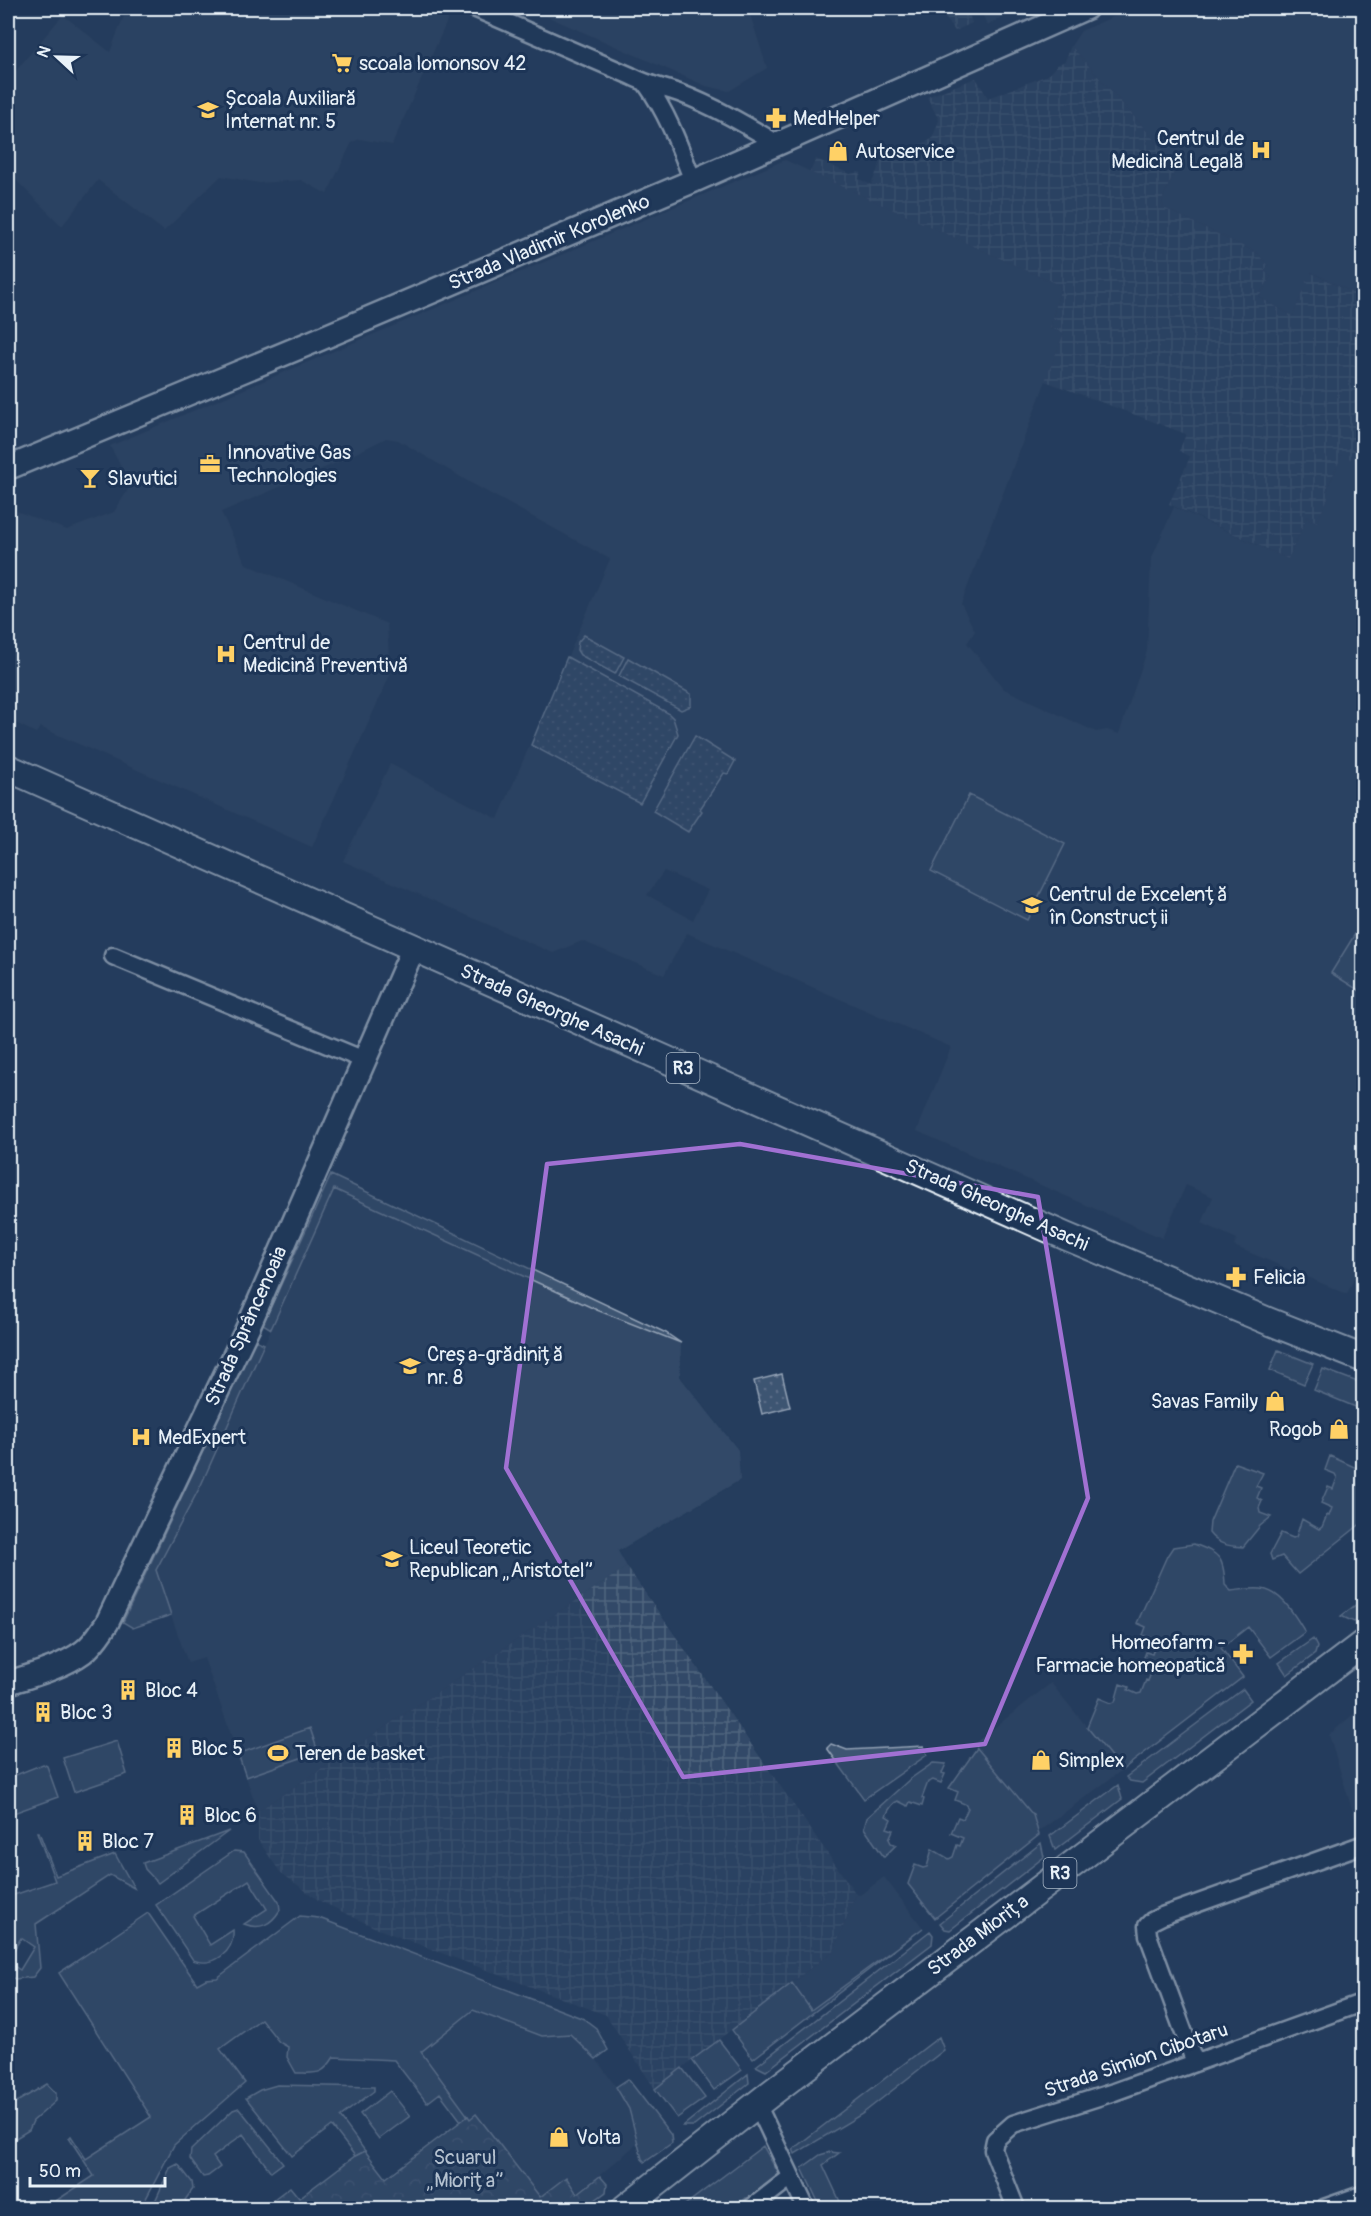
<svg xmlns="http://www.w3.org/2000/svg" width="1371" height="2216" font-family="Pangolin,sans-serif">
<defs>
<pattern id="industrial-grid" width="8" height="8" patternUnits="userSpaceOnUse" patternTransform="scale(1.5)"><rect width="8" height="8" fill="#334a68"/><path d="M0 4h8M4 0v8" fill="none" stroke="#51657e"/></pattern>
<pattern id="grass-dots" width="8" height="8" patternUnits="userSpaceOnUse" patternTransform="scale(1.5)"><rect width="8" height="8" fill="#3e5472"/><path d="M2 2h.1M6 6h.1" fill="none" stroke="#5a6d87" stroke-width="1.8" stroke-linecap="round"/></pattern>
<pattern id="forest-crowns" width="20" height="18" patternUnits="userSpaceOnUse" patternTransform="scale(1.5)"><rect width="20" height="18" fill="#3e5472"/><path d="M2 6a3 3 0 1 1 6 0M12 15a3 3 0 1 1 6 0" fill="none" stroke="#5a6d87"/></pattern>
</defs>
<rect width="100%" height="100%" fill="#253d5d"/>
<filter id="ink" filterUnits="userSpaceOnUse"><feTurbulence type="fractalNoise" baseFrequency=".0167" numOctaves="2"/><feDisplacementMap in="SourceGraphic" scale="12" xChannelSelector="R" yChannelSelector="G"/><feConvolveMatrix kernelMatrix="1 2 1 2 8 2 1 2 1" color-interpolation-filters="sRGB"/></filter>
<g filter="url(#ink)">
<path fill="#334a68" fill-rule="evenodd" d="M 127,8 L 440,8 L 451,12 L 392,145 L 360,139 L 352,142 L 327,194 L 301,180 L 259,183 L 221,176 L 164,231 L 98,180 L 62,226 L 8,172 L 8,80 L 63,15 L 110,52 Z
M 528,8 L 748,8 L 767,68 L 729,91 L 706,86 Z
M 980,8 L 1024,8 L 987,25 Z
M 1133,8 L 1363,8 L 1363,298 L 1311,272 L 1293,316 L 1259,297 L 1271,276 L 1264,271 L 1268,266 L 1257,253 L 1162,207 L 1163,198 L 1177,165 L 1071,46 L 1081,31 Z
M 785,160 L 1061,286 L 1050,328 L 1064,333 L 961,604 L 975,631 L 967,643 L 1004,689 L 1096,732 L 1107,730 L 1119,734 L 1147,651 L 1151,560 L 1174,507 L 1288,559 L 1307,517 L 1317,522 L 1329,493 L 1326,492 L 1342,454 L 1363,465 L 1364,1265 L 1361,1264 L 1347,1294 L 1234,1246 L 1237,1239 L 1202,1223 L 1213,1197 L 1186,1185 L 1162,1238 L 917,1131 L 951,1047 L 687,933 L 664,975 L 582,941 L 553,953 L 343,861 L 390,764 L 498,819 L 610,559 L 471,483 L 398,440 L 386,438 L 338,462 L 221,512 L 246,564 L 387,624 L 390,675 L 312,847 L 40,727 L 36,733 L 8,719 L 8,508 L 67,530 L 114,512 L 131,485 L 110,446 ZM 664,871 L 708,890 L 693,920 L 647,895 Z
M 334,1189 L 597,1310 L 681,1343 L 680,1377 L 738,1450 L 740,1480 L 618,1551 L 627,1567 L 258,1811 L 204,1658 L 188,1663 L 155,1570 L 201,1485 Z
M 1051,1683 L 1122,1770 L 1038,1832 L 1032,1815 L 974,1744 Z
M 1363,1706 L 1364,1833 L 1360,1835 L 1329,1735 Z
M 884,1877 L 923,1928 L 811,2010 L 792,1983 L 834,1950 L 856,1894 L 860,1895 Z
M 473,2010 L 542,2036 L 570,2034 L 596,2059 L 616,2087 L 629,2109 L 638,2143 L 577,2194 L 540,2197 L 476,2114 L 470,2119 L 420,2052 Z"/>
<path fill="url(#industrial-grid)" d="M 938,8 L 967,8 L 972,23 L 955,31 Z
M 1071,46 L 1177,165 L 1163,198 L 1162,207 L 1257,253 L 1268,266 L 1264,271 L 1271,276 L 1259,297 L 1293,316 L 1310,272 L 1363,298 L 1363,465 L 1342,455 L 1326,491 L 1330,493 L 1317,522 L 1307,517 L 1288,559 L 1169,504 L 1190,457 L 1179,451 L 1186,434 L 1045,381 L 1064,333 L 1050,328 L 1061,286 L 810,172 L 816,159 L 850,174 L 861,172 L 859,179 L 871,185 L 885,152 L 898,155 L 932,139 L 939,120 L 927,97 L 976,78 L 988,98 L 1048,75 L 1057,65 L 1065,61 Z
M 627,1567 L 856,1894 L 834,1950 L 655,2089 L 606,2015 L 378,1929 L 318,1900 L 280,1872 L 258,1840 L 258,1811 Z"/>
<path fill="url(#grass-dots)" stroke="#93a2b5" stroke-width="1.5" d="M 584,635 L 624,657 L 615,674 L 580,655 L 577,650 L 578,642 Z
M 567,657 L 668,713 L 673,718 L 678,734 L 640,803 L 531,745 Z
M 628,658 L 691,694 L 691,706 L 681,710 L 619,676 Z
M 695,736 L 735,761 L 728,774 L 724,773 L 700,809 L 702,811 L 688,832 L 653,811 Z
M 782,1374 L 790,1407 L 762,1414 L 754,1381 Z"/>
<path fill="url(#forest-crowns)" stroke="#93a2b5" stroke-width="1.5" d="M 476,2114 L 540,2197 L 566,2177 L 577,2194 L 600,2176 L 607,2184 L 606,2192 L 584,2208 L 262,2208 L 290,2187 L 299,2198 L 355,2156 L 365,2151 L 386,2178 L 468,2116 L 470,2119 Z"/>
<path fill="#3e5472" stroke="#93a2b5" stroke-width="1.5" d="M 969,795 L 1065,844 L 1027,920 L 931,871 Z
M 1363,921 L 1364,993 L 1363,993 L 1331,973 Z
M 331,1175 L 666,1333 L 681,1343 L 597,1310 L 334,1189 L 271,1329 L 263,1324 Z
M 255,1340 L 264,1344 L 201,1485 L 156,1570 L 171,1615 L 133,1628 L 123,1622 Z
M 1278,1350 L 1313,1364 L 1304,1384 L 1270,1370 Z
M 1323,1369 L 1363,1384 L 1363,1394 L 1358,1408 L 1314,1390 Z
M 1330,1456 L 1361,1470 L 1363,1522 L 1298,1574 L 1282,1556 L 1272,1560 L 1270,1554 L 1281,1533 L 1293,1538 L 1296,1537 L 1302,1519 L 1319,1529 L 1322,1527 L 1327,1515 L 1329,1516 L 1332,1508 L 1321,1503 L 1328,1487 L 1333,1489 L 1337,1478 L 1335,1474 L 1325,1470 Z
M 1235,1463 L 1263,1473 L 1256,1486 L 1261,1488 L 1257,1498 L 1262,1501 L 1259,1508 L 1260,1513 L 1271,1517 L 1260,1526 L 1243,1547 C 1229,1546 1218,1545 1209,1533 L 1210,1522 Z
M 1194,1544 C 1220,1554 1224,1557 1225,1585 L 1231,1591 C 1241,1590 1251,1588 1261,1589 C 1282,1591 1295,1616 1305,1632 L 1271,1657 L 1248,1627 L 1221,1648 L 1243,1677 L 1122,1770 L 1087,1727 L 1099,1698 L 1111,1703 L 1115,1702 L 1120,1684 L 1129,1687 L 1128,1690 L 1137,1694 L 1141,1693 L 1146,1680 L 1148,1681 L 1151,1673 L 1140,1668 L 1146,1652 L 1152,1654 L 1156,1643 L 1154,1639 L 1143,1635 L 1146,1627 L 1137,1623 L 1167,1556 L 1173,1547 Z
M 1357,1604 L 1363,1607 L 1363,1615 L 1354,1622 L 1341,1616 Z
M 1313,1639 L 1317,1647 L 1315,1654 L 1287,1675 L 1279,1663 Z
M 1243,1689 L 1251,1700 L 1142,1783 L 1130,1781 L 1126,1777 Z
M 310,1728 L 318,1752 L 246,1777 L 238,1754 Z
M 117,1741 L 127,1774 L 74,1792 L 63,1758 Z
M 831,1744 L 847,1750 L 924,1746 L 927,1755 L 864,1799 L 827,1748 Z
M 977,1748 L 1033,1815 L 1039,1835 L 935,1918 L 908,1884 L 915,1865 L 923,1868 L 927,1867 L 932,1849 L 949,1859 L 953,1857 L 957,1845 L 960,1846 L 963,1838 L 951,1833 L 958,1817 L 963,1819 L 968,1808 L 965,1804 L 955,1800 L 958,1792 L 949,1788 Z
M 933,1763 L 946,1764 L 942,1773 L 945,1774 L 941,1783 L 933,1780 L 928,1782 L 922,1798 L 924,1799 L 922,1806 L 910,1802 L 908,1806 L 898,1801 C 892,1803 888,1811 886,1816 L 891,1819 L 887,1828 L 893,1830 L 889,1839 L 891,1843 L 896,1845 L 884,1857 L 864,1828 L 867,1818 L 910,1779 Z
M 43,1764 L 47,1766 L 58,1797 L 8,1815 L 8,1778 Z
M 1118,1785 L 1122,1799 L 1055,1850 L 1050,1836 Z
M 229,1831 L 158,1883 L 145,1869 L 143,1863 Z
M 37,1832 L 39,1832 L 56,1876 L 115,1854 L 134,1888 L 110,1875 L 36,1924 L 40,1968 L 33,1977 L 15,1979 L 8,1976 L 8,1962 L 20,1970 L 34,1947 L 21,1938 L 8,1959 L 8,1897 L 55,1881 Z
M 1041,1843 L 1044,1857 L 950,1930 L 945,1929 L 940,1923 Z
M 234,1851 L 244,1852 L 279,1902 L 280,1910 C 271,1925 260,1930 244,1924 L 267,1909 L 249,1880 L 193,1916 L 210,1945 L 233,1930 C 235,1952 213,1968 193,1960 L 156,1905 Z
M 148,1913 L 197,1984 L 206,1979 L 217,1978 L 300,1916 L 319,1918 L 584,2019 L 596,2028 L 608,2050 L 596,2059 L 570,2034 L 542,2036 L 473,2010 L 421,2052 L 468,2116 L 461,2121 L 440,2093 L 427,2103 L 394,2060 L 334,2057 C 322,2076 317,2073 296,2073 L 287,2057 L 288,2047 L 279,2042 L 261,2019 L 220,2049 L 245,2083 L 174,2145 L 141,2208 L 45,2208 L 94,2176 L 69,2138 L 71,2136 L 86,2159 L 151,2117 L 59,1973 Z
M 923,1928 L 753,2059 L 732,2030 L 792,1983 L 811,2010 Z
M 930,1931 L 933,1935 L 932,1944 L 766,2071 L 756,2066 Z
M 939,2037 L 944,2050 L 862,2114 L 795,2154 L 793,2149 Z
M 719,2040 L 742,2070 L 714,2090 L 692,2060 Z
M 682,2068 L 705,2098 L 677,2118 L 655,2089 Z
M 748,2074 L 749,2083 L 694,2126 L 683,2126 Z
M 628,2079 L 671,2135 L 672,2143 L 645,2162 L 642,2159 L 629,2109 L 616,2087 Z
M 47,2084 L 56,2093 L 56,2101 L 33,2121 L 29,2130 L 8,2143 L 8,2107 Z
M 277,2085 L 374,2087 L 374,2091 L 340,2117 L 365,2151 L 355,2156 L 332,2126 L 292,2156 L 246,2098 L 260,2090 Z
M 390,2091 L 410,2116 L 379,2139 L 360,2114 Z
M 239,2108 L 283,2163 L 271,2172 L 243,2134 L 213,2157 L 220,2167 L 208,2176 L 203,2177 L 190,2159 L 191,2150 L 233,2110 Z
M 763,2146 L 781,2178 L 756,2199 L 746,2198 L 733,2208 L 681,2208 Z
M 830,2152 L 839,2153 L 823,2165 L 843,2208 L 821,2208 L 802,2168 L 820,2155 Z
M 178,2164 L 192,2182 L 193,2189 L 185,2200 L 191,2208 L 152,2208 L 170,2168 Z"/>
<g fill="none" stroke-linecap="round" stroke-linejoin="round">
<g stroke="#e8f1f8" stroke-width="21">
<path id="street" d="M 474,8 L 631,76 C 648,85 662,87 679,93 C 714,106 746,125 778,144
M 647,85 C 668,114 680,148 693,181
M 113,956 L 364,1060
M 1195,2063 L 1148,1935 L 1147,1926 L 1152,1921 L 1162,1916 L 1364,1844
M 757,2104 L 806,2208
M 751,2208 L 791,2177
M 1016,2208 L 993,2150 L 995,2140 L 1013,2124 L 1114,2092 L 1364,2002
M 1324,2208 L 1364,2194"/>
</g>
<g stroke="#e8f1f8" stroke-width="27">
<path id="secondary" d="M 8,468 L 315,341 L 693,181 L 1086,8
M 8,1683 C 32,1675 61,1668 83,1652 C 93,1645 100,1633 107,1623 L 248,1327 L 413,949"/>
</g>
<g stroke="#e8f1f8" stroke-width="30">
<path id="primary" d="M 8,768 L 1065,1236 L 1268,1321 L 1364,1359
M 625,2208 L 770,2094 L 1364,1643"/>
</g>
<use href="#street" stroke="#1d3557" stroke-width="16"/>
<use href="#secondary" stroke="#1d3557" stroke-width="22"/>
<use href="#primary" stroke="#1d3557" stroke-width="26"/>
</g>
</g>
<path d="M0 0H1371V2216H0ZM 740,1144 L 1038,1197 L 1088,1498 L 985,1744 L 683,1777 L 506,1468 L 547,1164 Z" fill="#253d5d" fill-opacity=".55" fill-rule="evenodd"/>
<path fill="none" stroke="#a171d3" stroke-width="4.5" stroke-linejoin="round" d="M 740,1144 L 1038,1197 L 1088,1498 L 985,1744 L 683,1777 L 506,1468 L 547,1164 Z"/>
<defs>
<g id="supermarket-bare" transform="scale(1.62)"><path d="M-6-5.5h2.5l.6 2H6L4.5 2H-2.5L-4.4-4H-6ZM-1.5 3.2a1.3 1.3 0 1 0 .1 0ZM3 3.2a1.3 1.3 0 1 0 .1 0Z" fill="#ffd166" stroke="#1d3557" stroke-width="2.5" paint-order="stroke"/></g>
<g id="school-bare" transform="scale(1.62)"><path d="M0-5L7-2L0 1L-7-2ZM-4 1L0 2.5L4 1V4Q0 6-4 4Z" fill="#ffd166" stroke="#1d3557" stroke-width="2.5" paint-order="stroke"/></g>
<g id="pharmacy-bare" transform="scale(1.62)"><path d="M-2-6h4v4h4v4h-4v4h-4v-4h-4v-4h4Z" fill="#ffd166" stroke="#1d3557" stroke-width="2.5" paint-order="stroke"/></g>
<g id="hospital-bare" transform="scale(1.62)"><path d="M-5-5h3v3.5h4V-5h3V5h-3V1.5h-4V5h-3Z" fill="#ffd166" stroke="#1d3557" stroke-width="2.5" paint-order="stroke"/></g>
<g id="shop-bare" transform="scale(1.62)"><path d="M-5-2.5h2.3a2.7 3.5 0 0 1 5.4 0H5L5.5 6h-11ZM-1.5-2.5h3a1.5 2.3 0 0 0-3 0Z" fill="#ffd166" stroke="#1d3557" stroke-width="2.5" paint-order="stroke"/></g>
<g id="office-bare" transform="scale(1.62)"><path d="M-6-3h4V-5.5h4V-3h4V5H-6ZM-1-4.5V-3h2v-1.5ZM-6 0V1H6V0Z" fill="#ffd166" stroke="#1d3557" stroke-width="2.5" paint-order="stroke"/></g>
<g id="bar-bare" transform="scale(1.62)"><path d="M-6-5H6L.8 .8V4.5H3.5V6h-7V4.5H-.8V.8Z" fill="#ffd166" stroke="#1d3557" stroke-width="2.5" paint-order="stroke"/></g>
<g id="university-bare" transform="scale(1.62)"><path d="M0-5L7-2L0 1L-7-2ZM-4 1L0 2.5L4 1V4Q0 6-4 4Z" fill="#ffd166" stroke="#1d3557" stroke-width="2.5" paint-order="stroke"/></g>
<g id="building-bare" transform="scale(1.62)"><path d="M-4-6H4V6H1V3H-1V6H-4ZM-2.5-4.3h1.7v1.8h-1.7ZM.8-4.3h1.7v1.8H.8ZM-2.5-1h1.7V.8h-1.7ZM.8-1h1.7V.8H.8Z" fill="#ffd166" stroke="#1d3557" stroke-width="2.5" paint-order="stroke"/></g>
<g id="stadium-bare" transform="scale(1.62)"><path d="M0-5a6.5 5 0 1 0 0 10a6.5 5 0 1 0 0-10ZM-3.5-1.8h7v3.6h-7Z" fill="#ffd166" stroke="#1d3557" stroke-width="2.5" paint-order="stroke"/></g>
</defs>
<g fill-rule="evenodd">
<use href="#supermarket-bare" x="342" y="63"/>
<use href="#school-bare" x="208" y="110"/>
<use href="#pharmacy-bare" x="776" y="118"/>
<use href="#hospital-bare" x="1261" y="150"/>
<use href="#shop-bare" x="838" y="151"/>
<use href="#office-bare" x="210" y="464"/>
<use href="#bar-bare" x="90" y="478"/>
<use href="#hospital-bare" x="226" y="654"/>
<use href="#university-bare" x="1032" y="905"/>
<use href="#pharmacy-bare" x="1236" y="1277"/>
<use href="#school-bare" x="410" y="1366"/>
<use href="#shop-bare" x="1275" y="1401"/>
<use href="#shop-bare" x="1339" y="1429"/>
<use href="#hospital-bare" x="141" y="1437"/>
<use href="#school-bare" x="392" y="1559"/>
<use href="#pharmacy-bare" x="1243" y="1654"/>
<use href="#building-bare" x="128" y="1690"/>
<use href="#building-bare" x="43" y="1712"/>
<use href="#building-bare" x="174" y="1748"/>
<use href="#stadium-bare" x="278" y="1753"/>
<use href="#shop-bare" x="1041" y="1760"/>
<use href="#building-bare" x="187" y="1815"/>
<use href="#building-bare" x="85" y="1841"/>
<use href="#shop-bare" x="559" y="2137"/>
</g>
<g text-anchor="middle" dominant-baseline="central" stroke-width="6" stroke-linejoin="round" paint-order="stroke">
<g fill="#1d3557" stroke="#abb9c8" stroke-width="1.5">
<rect x="666.5" y="1053" width="33" height="30" rx="4.5"/>
<rect x="1043.5" y="1858" width="33" height="30" rx="4.5"/>
</g>
<g font-size="18" font-weight="bold" fill="#e8f1f8">
<text x="683" y="1068">R3</text>
<text x="1060" y="1873">R3</text>
</g>
<g font-size="20" fill="#e8f1f8" stroke="#1d3557" text-anchor="start">
<text x="359" y="63">scoala lomonsov 42</text>
<text x="225" y="98">Școala Auxiliară<tspan x="225" dy="23">Internat nr. 5</tspan></text>
<text x="793" y="118">MedHelper</text>
<text x="1244" y="138" text-anchor="end">Centrul de<tspan x="1244" dy="23">Medicină Legală</tspan></text>
<text x="855" y="151">Autoservice</text>
<text x="227" y="452">Innovative Gas<tspan x="227" dy="23">Technologies</tspan></text>
<text x="107" y="478">Slavutici</text>
<text x="243" y="642">Centrul de<tspan x="243" dy="23">Medicină Preventivă</tspan></text>
<text x="1049" y="894">Centrul de Excelență<tspan x="1049" dy="23">în Construcții</tspan></text>
<text x="1253" y="1277">Felicia</text>
<text x="427" y="1354">Creșa-grădiniță<tspan x="427" dy="23">nr. 8</tspan></text>
<text x="1258" y="1401" text-anchor="end">Savas Family</text>
<text x="1322" y="1429" text-anchor="end">Rogob</text>
<text x="158" y="1437">MedExpert</text>
<text x="409" y="1547">Liceul Teoretic<tspan x="409" dy="23">Republican „Aristotel”</tspan></text>
<text x="1226" y="1642" text-anchor="end">Homeofarm -<tspan x="1226" dy="23">Farmacie homeopatică</tspan></text>
<text x="145" y="1690">Bloc 4</text>
<text x="60" y="1712">Bloc 3</text>
<text x="191" y="1748">Bloc 5</text>
<text x="295" y="1753">Teren de basket</text>
<text x="1058" y="1760">Simplex</text>
<text x="204" y="1815">Bloc 6</text>
<text x="102" y="1841">Bloc 7</text>
<text x="576" y="2137">Volta</text>
</g>
<g font-size="20" fill="#e8f1f8" stroke="#1d3557">
<text transform="translate(549 242) rotate(-23)">Strada Vladimir Korolenko</text>
<text transform="translate(552 1010) rotate(24)">Strada Gheorghe Asachi</text>
<text transform="translate(997 1205) rotate(24)">Strada Gheorghe Asachi</text>
<text transform="translate(246 1326) rotate(-66)">Strada Sprâncenoaia</text>
<text transform="translate(978 1935) rotate(-37)">Strada Miorița</text>
<text transform="translate(1136 2060) rotate(-19)">Strada Simion Cibotaru</text>
</g>
<g font-size="20" fill="#b5c2d0" stroke="#1d3557">
<text x="465" y="2157">Scuarul<tspan x="465" dy="23">„Miorița”</tspan></text>
</g>
</g>
<rect width="1371" height="2216" fill="none" stroke="#1d3557" stroke-width="30"/>
<rect x="15" y="15" width="1341" height="2186" fill="none" stroke="#e8f1f8" stroke-width="2" filter="url(#ink)"/>
<g transform="translate(57 57) rotate(292)" stroke="#1d3557" stroke-width="4.5" paint-order="stroke">
<path d="M0-4.5L10 22L0 15L-10 22Z" fill="#e8f1f8"/>
<text y="-9" font-size="16" font-weight="bold" text-anchor="middle" fill="#e8f1f8">N</text>
</g>
<path d="M30 2177v9h135v-9" fill="none" stroke="#e8f1f8" stroke-width="3"/>
<text x="39" y="2177" font-size="18" fill="#e8f1f8" stroke="#1d3557" stroke-width="4.5" paint-order="stroke">50 m</text>
</svg>
